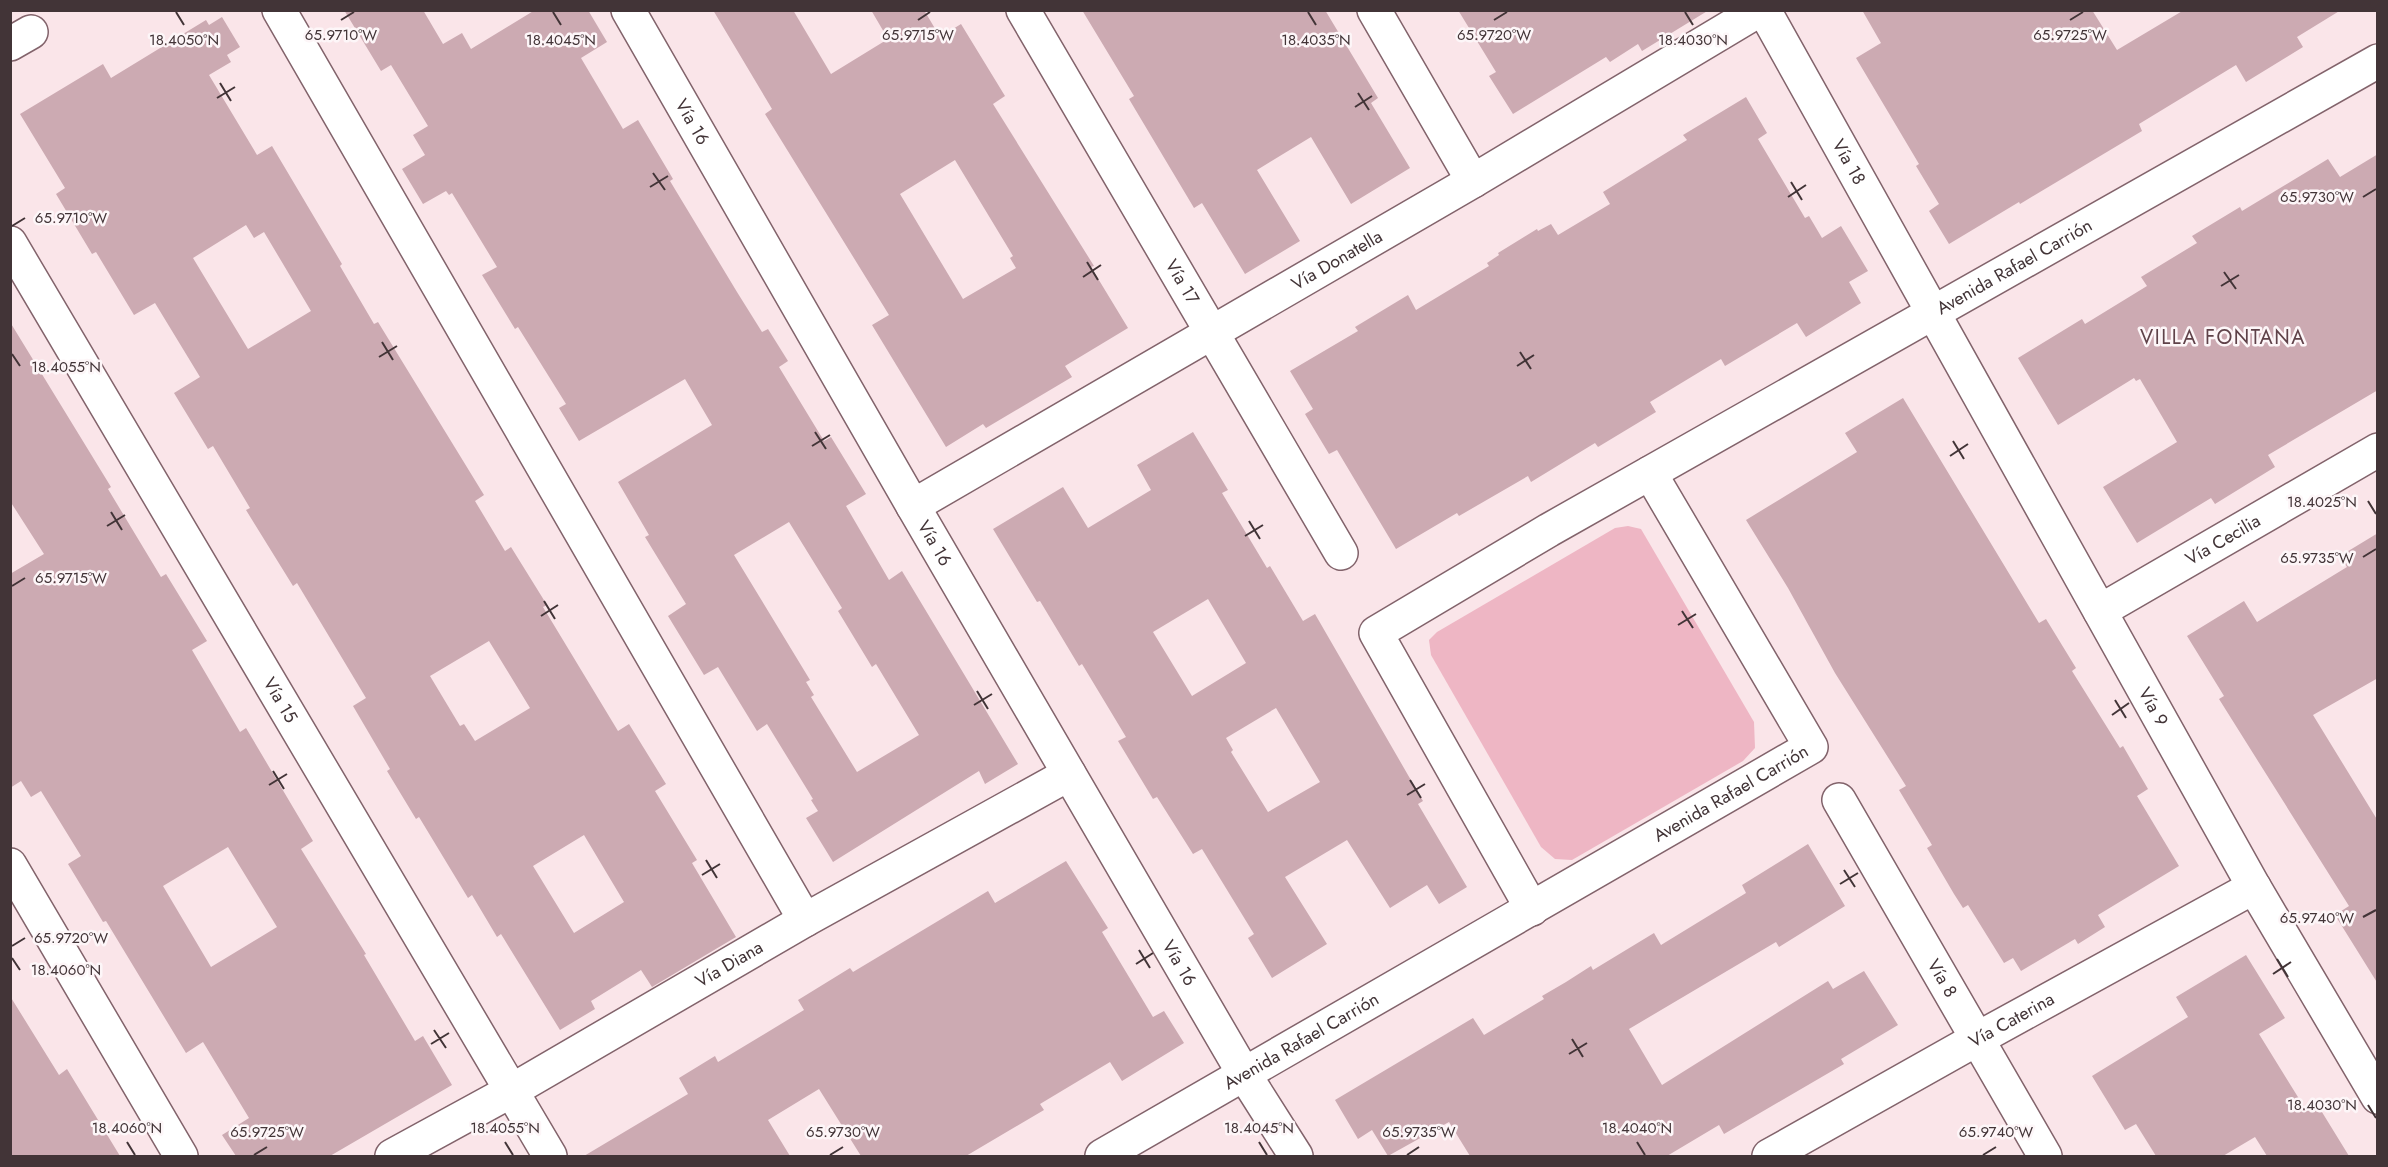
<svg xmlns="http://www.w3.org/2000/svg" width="2388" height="1167" font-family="Jost,sans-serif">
<rect width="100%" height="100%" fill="#fae5e9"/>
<path fill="#eeb6c4" d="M 1628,526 L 1641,529 L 1754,722 L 1755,748 L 1743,761 L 1572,860 L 1555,859 L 1541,847 L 1431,655 L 1429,640 L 1437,632 L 1615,528 Z"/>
<path fill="#ccaab2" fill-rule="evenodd" d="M 344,10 L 423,10 L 443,44 L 462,33 L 471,49 L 535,10 L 588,10 L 607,42 L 581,58 L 623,129 L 638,120 L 673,179 L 670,181 L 737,292 L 762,332 L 768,329 L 788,361 L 779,367 L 824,441 L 831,437 L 866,494 L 846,506 L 889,580 L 902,571 L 1018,764 L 985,784 L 979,771 L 833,862 L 806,818 L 818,811 L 811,800 L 813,799 L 767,724 L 757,731 L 718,667 L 704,675 L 668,616 L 686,604 L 645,537 L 649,535 L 618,482 L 712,425 L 685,379 L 579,441 L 559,408 L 566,404 L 518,327 L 515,329 L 482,275 L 497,267 L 452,193 L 449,195 L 446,191 L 423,204 L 402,169 L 425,155 L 413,135 L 428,126 L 391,65 L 381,71 ZM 789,522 L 842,608 L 838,611 L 872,667 L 876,664 L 919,735 L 857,772 L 811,697 L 814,695 L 806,682 L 810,680 L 734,555 Z
M 713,10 L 793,10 L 831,74 L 888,39 L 871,10 L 924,10 L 940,37 L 961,24 L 1005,96 L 993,104 L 1094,266 L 1091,267 L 1128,328 L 1065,366 L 1072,377 L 986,428 L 983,424 L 946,447 L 872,325 L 889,315 L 765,114 L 772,109 ZM 955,160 L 1013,256 L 1010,258 L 1016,268 L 963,299 L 900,194 Z
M 1082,10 L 1325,10 L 1378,98 L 1371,103 L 1410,168 L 1351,204 L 1311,137 L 1257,170 L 1300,241 L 1245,274 L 1202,203 L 1194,208 L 1129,99 L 1134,96 Z
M 1458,10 L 1709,10 L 1642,51 L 1638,44 L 1610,62 L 1606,57 L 1513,114 L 1489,76 L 1496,72 Z
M 1862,10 L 2092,10 L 2117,50 L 2184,10 L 2341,10 L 2297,37 L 2303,47 L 2246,82 L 2236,65 L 2139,124 L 2142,131 L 2020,204 L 2019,202 L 1949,244 L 1929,211 L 1939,204 L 1916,166 L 1919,164 L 1856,58 L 1881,43 Z
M 222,17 L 240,47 L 227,55 L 231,62 L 209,75 L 257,155 L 272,146 L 342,264 L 340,266 L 374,324 L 378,322 L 484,495 L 475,501 L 505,551 L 511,547 L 547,605 L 543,607 L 618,731 L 629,724 L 666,784 L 655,791 L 697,860 L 692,863 L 736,937 L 652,987 L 641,970 L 591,1001 L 595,1009 L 560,1030 L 501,934 L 497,937 L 472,895 L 468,898 L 419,817 L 416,819 L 387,771 L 390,769 L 353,706 L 366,698 L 297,583 L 293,586 L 246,510 L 250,508 L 213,446 L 208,449 L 174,393 L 200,377 L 155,303 L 134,315 L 96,252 L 92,254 L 56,194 L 65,188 L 20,114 L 103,64 L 111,78 L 206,20 L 209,25 ZM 246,225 L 254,238 L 264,232 L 311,311 L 248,349 L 193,258 ZM 489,641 L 530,708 L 475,741 L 464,724 L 460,726 L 430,676 ZM 584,835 L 624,902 L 574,933 L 533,866 Z
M 1746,97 L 1767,133 L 1758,139 L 1805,218 L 1809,216 L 1822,238 L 1841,226 L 1868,271 L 1849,282 L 1861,303 L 1806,337 L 1797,323 L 1725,366 L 1721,359 L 1650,402 L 1656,412 L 1598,447 L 1595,443 L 1531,482 L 1528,476 L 1459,516 L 1457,513 L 1396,549 L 1337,450 L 1329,454 L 1305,414 L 1313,409 L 1290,371 L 1358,331 L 1355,327 L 1408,295 L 1416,310 L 1489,266 L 1487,263 L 1499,255 L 1498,253 L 1537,229 L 1538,231 L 1551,224 L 1558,235 L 1610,204 L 1603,192 L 1687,140 L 1683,135 Z
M 2378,154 L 2378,390 L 2268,455 L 2275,467 L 2215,504 L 2211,498 L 2137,543 L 2103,487 L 2177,442 L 2140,379 L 2136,381 L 2134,378 L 2058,425 L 2018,358 L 2082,319 L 2085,324 L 2147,286 L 2141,277 L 2197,243 L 2192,236 L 2240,207 L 2242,211 L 2328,159 L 2340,177 Z
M 10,322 L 111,487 L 108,489 L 161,577 L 166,574 L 207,641 L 192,650 L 240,732 L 246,728 L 313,841 L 301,849 L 366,954 L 364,955 L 415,1041 L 423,1036 L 452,1085 L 330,1156 L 236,1156 L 222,1135 L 249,1118 L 203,1042 L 186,1053 L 106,921 L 103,922 L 68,864 L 81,856 L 41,791 L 31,797 L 21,781 L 10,788 L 10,574 L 44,554 L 10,501 ZM 228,847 L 277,927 L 211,967 L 163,886 Z
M 1903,398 L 2039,623 L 2046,619 L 2076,668 L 2072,671 L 2120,748 L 2123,746 L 2148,789 L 2137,796 L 2179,866 L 2098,915 L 2105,927 L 2078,944 L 2075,939 L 2021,971 L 2013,958 L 2004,963 L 1968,905 L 1963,908 L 1954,894 L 1927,848 L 1932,845 L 1899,790 L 1906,786 L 1835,673 L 1788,588 L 1746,520 L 1857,452 L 1845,433 Z
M 1193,432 L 1228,490 L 1222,493 L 1267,568 L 1270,566 L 1303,621 L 1315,614 L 1423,801 L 1418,804 L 1467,887 L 1439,904 L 1427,885 L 1390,908 L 1347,840 L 1285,877 L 1327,944 L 1272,978 L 1248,938 L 1254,934 L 1202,849 L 1193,854 L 1157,797 L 1153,799 L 1118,741 L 1126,737 L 1082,664 L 1079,666 L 1040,601 L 1037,602 L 993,529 L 1063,487 L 1088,528 L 1151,490 L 1137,465 ZM 1208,599 L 1246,663 L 1192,696 L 1153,632 ZM 1276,708 L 1320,782 L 1268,812 L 1231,752 L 1233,750 L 1226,738 Z
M 2378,533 L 2378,678 L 2313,715 L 2378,821 L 2378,984 L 2335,915 L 2349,906 L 2219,699 L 2224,696 L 2187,636 L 2244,601 L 2257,622 L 2347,567 L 2340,556 Z
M 1808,844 L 1845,906 L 1779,947 L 1776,942 L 1629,1029 L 1662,1085 L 1828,981 L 1833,989 L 1864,971 L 1898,1025 L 1841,1059 L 1844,1064 L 1724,1134 L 1719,1125 L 1667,1156 L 1470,1156 L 1449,1122 L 1388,1156 L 1372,1130 L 1358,1139 L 1335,1100 L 1473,1018 L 1484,1035 L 1544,999 L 1542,996 L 1566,982 L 1591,966 L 1593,970 L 1654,933 L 1661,945 L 1746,893 L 1742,885 Z
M 1066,861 L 1108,928 L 1102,932 L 1153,1017 L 1164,1011 L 1184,1043 L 1122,1081 L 1110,1062 L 1040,1104 L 1044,1110 L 966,1156 L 861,1156 L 819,1089 L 768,1120 L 790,1156 L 584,1156 L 688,1094 L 679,1078 L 715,1056 L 718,1062 L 804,1010 L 798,1000 L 850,968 L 853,972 L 988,891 L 995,903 Z
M 2246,955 L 2285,1018 L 2259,1034 L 2306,1110 L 2317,1104 L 2349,1156 L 2267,1156 L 2255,1137 L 2223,1156 L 2156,1156 L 2136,1124 L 2125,1130 L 2092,1076 L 2188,1017 L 2176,997 Z
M 10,996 L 59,1075 L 67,1069 L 120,1156 L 10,1156 Z"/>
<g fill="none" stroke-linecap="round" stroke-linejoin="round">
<g stroke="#82636b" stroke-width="36">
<g id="street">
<path d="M 279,10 L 805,920"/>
<path id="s1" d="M 628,10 L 913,506 L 1244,1074 L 1296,1156"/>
<path id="s2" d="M 1023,10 L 1341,553"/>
<path d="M 1374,10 L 1473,181"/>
<path id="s3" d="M 1764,10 L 2254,887 L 2378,1097"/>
<path d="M 10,44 L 31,32"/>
<path id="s4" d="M 10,243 L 550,1156"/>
<path id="s5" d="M 913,506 L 1473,181 L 1759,10"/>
<path id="s6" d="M 2100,611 L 2378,450"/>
<path id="s7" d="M 1839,800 L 2045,1156"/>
<path d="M 10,865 L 181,1156"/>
<path id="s8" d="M 1532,909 L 1376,633 L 1549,530 L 2378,61"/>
<path id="s9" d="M 392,1156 L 511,1091 L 805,920 L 1069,774"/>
<path id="s10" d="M 1102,1156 L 1811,747 L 1650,473"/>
<path id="s11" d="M 1769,1156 L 1977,1039 L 2254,887"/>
</g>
</g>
<use href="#street" stroke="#fff" stroke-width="33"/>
</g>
<path fill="none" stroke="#423437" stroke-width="2" d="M 176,12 L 184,25M 553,12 L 561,25M 1308,12 L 1316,25M 1685,12 L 1693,25M 341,20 L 354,12M 918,20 L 930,12M 1494,20 L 1507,12M 2070,20 L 2083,12M 220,83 L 231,101M 1358,93 L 1369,110M 217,98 L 235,87M 1355,107 L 1372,96M 653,173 L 665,190M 1791,182 L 1802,200M 650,187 L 668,176M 1788,197 L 1806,185M 2363,197 L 2376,189M 12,226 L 25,218M 1087,262 L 1098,280M 2224,272 L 2236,289M 1083,277 L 1101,265M 2221,286 L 2239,275M 382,342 L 393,360M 1520,352 L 1531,369M 12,354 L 20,366M 379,357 L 397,346M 1517,366 L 1534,355M 815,432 L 826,449M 1953,441 L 1964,459M 812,446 L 830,435M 1950,456 L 1968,444M 2368,501 L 2376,514M 111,512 L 122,530M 1249,521 L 1260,539M 107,526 L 125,515M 1245,536 L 1263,525M 2363,557 L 2376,549M 12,586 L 25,578M 544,601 L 555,619M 1682,611 L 1693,628M 541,616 L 558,605M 1678,625 L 1696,614M 977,691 L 988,709M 2115,700 L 2126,718M 974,705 L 992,694M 2112,715 L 2129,703M 273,771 L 284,789M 1410,780 L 1421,798M 269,785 L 287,774M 1407,795 L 1425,784M 706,860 L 717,878M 1844,870 L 1855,887M 702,875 L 720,864M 1840,884 L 1858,873M 2363,917 L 2376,910M 12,946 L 25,938M 1139,950 L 1150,968M 12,958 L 20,970M 2277,959 L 2288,977M 1136,964 L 1153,953M 2273,974 L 2291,962M 434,1030 L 446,1048M 1572,1039 L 1583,1057M 431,1044 L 449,1033M 1569,1054 L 1587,1043M 2368,1105 L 2376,1118M 127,1142 L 135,1155M 505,1142 L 513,1155M 1259,1142 L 1267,1155M 1637,1142 L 1645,1155M 254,1155 L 267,1147M 830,1155 L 843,1147M 1407,1155 L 1419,1147M 1983,1155 L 1996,1147"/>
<g text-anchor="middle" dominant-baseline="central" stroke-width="5" stroke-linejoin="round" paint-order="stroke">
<g font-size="18" fill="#423437" stroke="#fdf6f8">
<text stroke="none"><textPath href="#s1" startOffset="129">Vía 16</textPath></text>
<text stroke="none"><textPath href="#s3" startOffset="174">Vía 18</textPath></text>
<text stroke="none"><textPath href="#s5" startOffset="490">Vía Donatella</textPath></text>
<text stroke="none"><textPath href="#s8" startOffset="1053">Avenida Rafael Carrión</textPath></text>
<text stroke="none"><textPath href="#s2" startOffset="315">Vía 17</textPath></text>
<text stroke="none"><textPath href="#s6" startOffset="142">Vía Cecilia</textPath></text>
<text stroke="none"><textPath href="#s1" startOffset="615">Vía 16</textPath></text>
<text stroke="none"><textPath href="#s4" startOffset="531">Vía 15</textPath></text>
<text stroke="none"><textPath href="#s3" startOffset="798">Vía 9</textPath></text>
<text stroke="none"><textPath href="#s10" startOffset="726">Avenida Rafael Carrión</textPath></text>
<text stroke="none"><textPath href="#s1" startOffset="1101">Vía 16</textPath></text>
<text stroke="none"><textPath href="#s9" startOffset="388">Vía Diana</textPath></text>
<text stroke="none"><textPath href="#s7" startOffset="206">Vía 8</textPath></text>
<text stroke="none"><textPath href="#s11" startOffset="278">Vía Caterina</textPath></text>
<text stroke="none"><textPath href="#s10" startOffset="230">Avenida Rafael Carrión</textPath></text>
</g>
<g font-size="20" letter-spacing="1.5" fill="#5f4249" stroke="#fdf6f8">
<text x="2223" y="337">VILLA FONTANA</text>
</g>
</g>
<g font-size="15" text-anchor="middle" fill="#423437" stroke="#fdf6f8" stroke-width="5" stroke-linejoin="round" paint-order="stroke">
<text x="341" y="40">65.9710°W</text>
<text x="918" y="40">65.9715°W</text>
<text x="1494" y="40">65.9720°W</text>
<text x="2070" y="40">65.9725°W</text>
<text x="184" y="45">18.4050°N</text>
<text x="561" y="45">18.4045°N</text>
<text x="1316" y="45">18.4035°N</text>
<text x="1693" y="45">18.4030°N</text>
<text x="2317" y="202">65.9730°W</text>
<text x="71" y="223">65.9710°W</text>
<text x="66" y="372">18.4055°N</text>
<text x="2322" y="507">18.4025°N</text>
<text x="2317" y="563">65.9735°W</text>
<text x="71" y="583">65.9715°W</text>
<text x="2317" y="923">65.9740°W</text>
<text x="71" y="943">65.9720°W</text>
<text x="66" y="975">18.4060°N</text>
<text x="2322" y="1110">18.4030°N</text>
<text x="127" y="1133">18.4060°N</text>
<text x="505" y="1133">18.4055°N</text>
<text x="1259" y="1133">18.4045°N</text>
<text x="1637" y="1133">18.4040°N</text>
<text x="267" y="1137">65.9725°W</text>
<text x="843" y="1137">65.9730°W</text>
<text x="1419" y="1137">65.9735°W</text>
<text x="1996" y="1137">65.9740°W</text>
</g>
<rect width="2388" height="1167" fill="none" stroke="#423437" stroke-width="24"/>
</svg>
